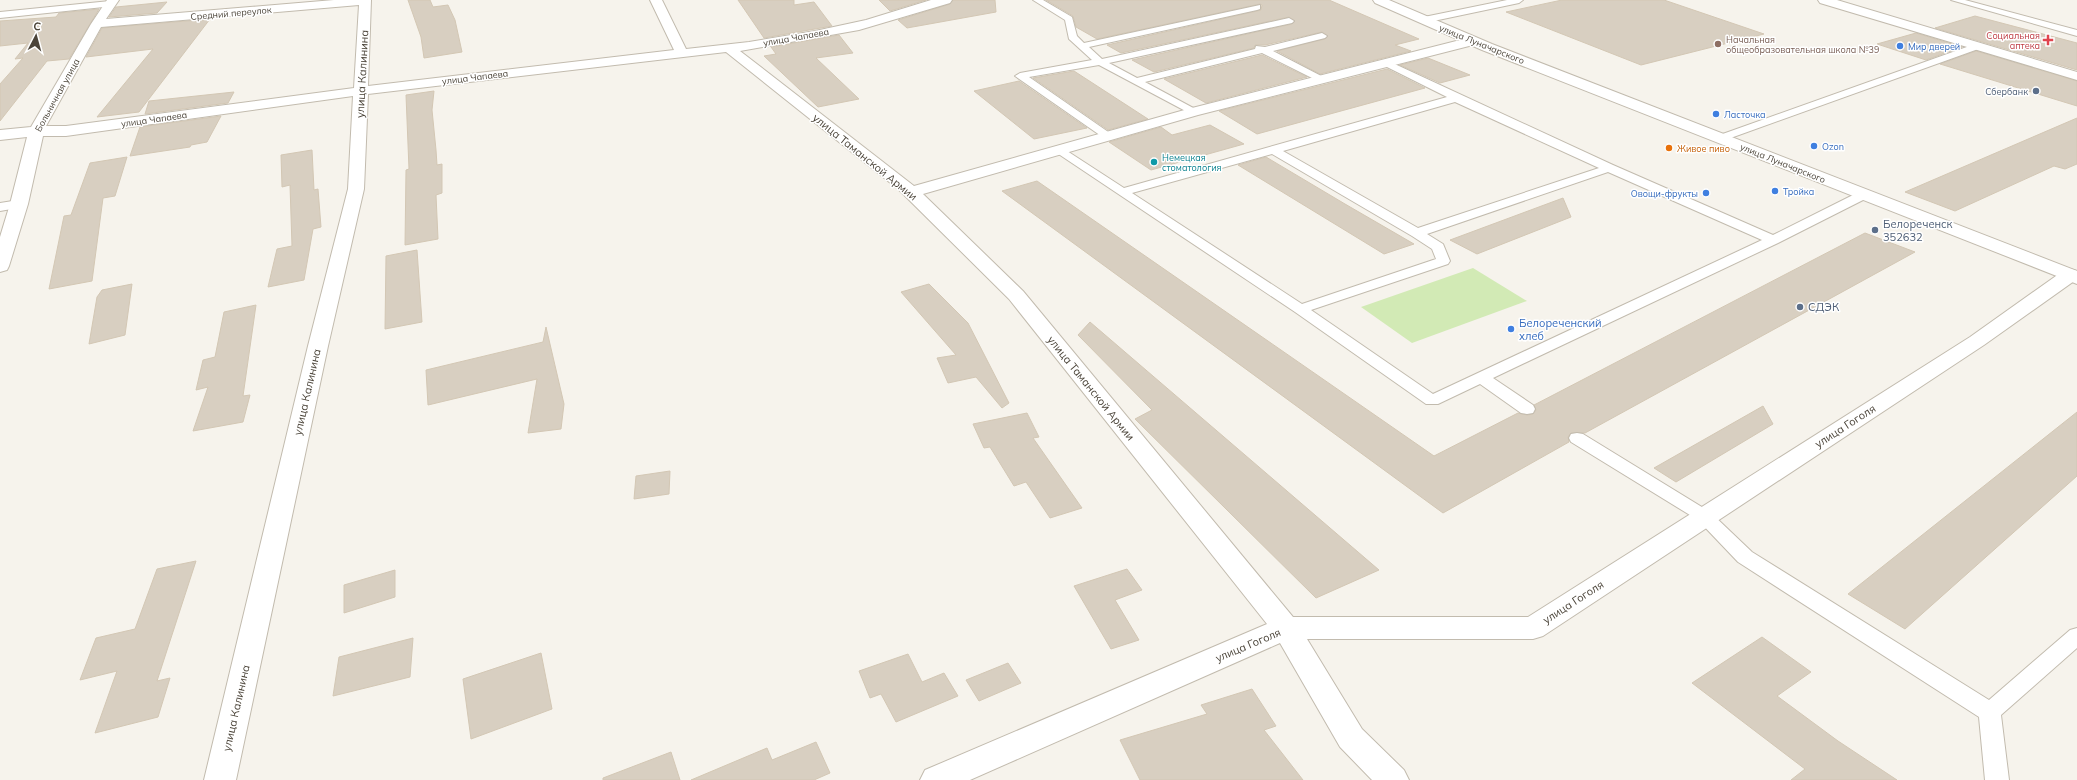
<svg xmlns="http://www.w3.org/2000/svg" width="2077" height="780" font-family="Mulish,sans-serif">
<rect width="100%" height="100%" fill="#f6f3ec"/>
<path fill="#d2eab5" d="M 1473,268 L 1527,301 L 1412,343 L 1361,307 Z"/>
<path fill="#d8cfc1" stroke="#d3c7b4" d="M 408,0 L 430,0 L 433,7 L 448,5 L 455,20 L 462,52 L 424,58 L 421,37 Z
M 738,0 L 794,0 L 794,5 L 814,2 L 832,26 L 764,38 Z
M 879,0 L 926,0 L 890,11 Z
M 953,0 L 995,0 L 996,12 L 907,28 L 898,20 L 950,4 Z
M 1046,0 L 1329,0 L 1419,39 L 1395,45 L 1411,51 L 1320,74 L 1277,51 L 1325,39 L 1328,36 L 1322,32 L 1265,45 L 1255,45 L 1254,48 L 1154,72 L 1132,60 L 1292,24 L 1295,21 L 1289,17 L 1121,53 L 1107,45 L 1257,11 L 1261,10 L 1262,5 L 1260,4 L 1097,39 L 1076,27 L 1073,16 Z
M 1562,0 L 1664,0 L 1764,34 L 1641,65 L 1506,12 Z
M 167,2 L 157,13 L 109,17 L 116,7 Z
M 99,9 L 69,59 L 47,61 L 0,121 L 0,84 L 23,58 L 15,59 L 28,43 L 0,46 L 0,21 L 56,17 L 59,13 Z
M 1975,16 L 2077,43 L 2077,70 L 1935,28 Z
M 210,19 L 139,112 L 97,117 L 153,49 L 86,57 L 102,28 Z
M 1916,33 L 1962,47 L 1926,60 L 1877,44 Z
M 839,35 L 853,53 L 816,58 L 859,99 L 818,107 L 764,56 L 776,54 L 771,47 Z
M 1976,51 L 2077,81 L 2077,106 L 1940,64 Z
M 1262,55 L 1307,77 L 1206,103 L 1164,79 Z
M 1428,58 L 1470,75 L 1440,83 L 1400,65 Z
M 1387,69 L 1425,88 L 1257,134 L 1219,111 Z
M 1074,71 L 1148,119 L 1108,130 L 1033,78 Z
M 1019,81 L 1087,128 L 1034,139 L 974,91 Z
M 434,91 L 432,110 L 436,150 L 437,165 L 442,164 L 442,193 L 436,195 L 438,239 L 405,245 L 406,170 L 409,169 L 406,95 Z
M 234,92 L 228,103 L 145,114 L 149,101 Z
M 221,116 L 207,142 L 191,145 L 190,147 L 130,156 L 140,127 Z
M 2077,118 L 2077,164 L 2065,169 L 2054,166 L 1955,211 L 1905,192 Z
M 1210,125 L 1244,144 L 1151,170 L 1109,142 L 1161,127 L 1172,135 Z
M 312,150 L 314,190 L 318,189 L 321,227 L 313,229 L 304,280 L 268,287 L 277,249 L 292,246 L 290,185 L 282,187 L 281,155 Z
M 127,157 L 115,196 L 103,198 L 92,281 L 49,289 L 64,216 L 71,215 L 90,163 Z
M 1266,157 L 1345,204 L 1414,244 L 1384,254 L 1238,165 Z
M 1037,181 L 1434,456 L 1518,413 L 1527,415 L 1533,414 L 1536,410 L 1534,405 L 1865,233 L 1915,252 L 1585,433 L 1571,433 L 1568,437 L 1569,442 L 1443,513 L 1002,191 Z
M 1563,198 L 1571,217 L 1477,254 L 1450,240 Z
M 417,250 L 422,322 L 385,329 L 386,256 Z
M 132,284 L 125,335 L 89,344 L 97,297 L 102,290 Z
M 929,284 L 968,323 L 1009,403 L 1002,408 L 976,377 L 948,383 L 937,358 L 956,355 L 901,292 Z
M 256,305 L 243,396 L 250,395 L 243,422 L 193,431 L 208,387 L 196,390 L 203,360 L 215,357 L 224,312 Z
M 1090,322 L 1379,570 L 1316,598 L 1135,419 L 1152,410 L 1078,335 Z
M 546,327 L 564,404 L 561,429 L 528,433 L 537,379 L 428,405 L 426,370 L 543,342 Z
M 1763,406 L 1773,424 L 1676,482 L 1654,468 Z
M 2077,412 L 2077,476 L 1905,629 L 1848,594 Z
M 1027,413 L 1039,437 L 1033,438 L 1082,508 L 1050,518 L 1026,482 L 1014,486 L 990,447 L 984,448 L 973,424 Z
M 670,471 L 669,494 L 634,499 L 636,476 Z
M 196,561 L 157,681 L 170,678 L 158,717 L 95,733 L 117,671 L 80,680 L 96,638 L 135,629 L 157,569 Z
M 1127,569 L 1142,590 L 1115,600 L 1139,640 L 1111,649 L 1074,586 Z
M 395,570 L 395,597 L 344,613 L 344,585 Z
M 1762,637 L 1811,672 L 1777,696 L 1838,741 L 1897,780 L 1791,780 L 1805,769 L 1692,683 Z
M 413,638 L 410,677 L 333,696 L 339,657 Z
M 541,653 L 552,709 L 471,739 L 463,679 Z
M 908,654 L 922,682 L 944,673 L 958,696 L 896,722 L 881,694 L 870,698 L 859,671 Z
M 1008,663 L 1021,683 L 979,701 L 966,680 Z
M 1252,689 L 1276,726 L 1264,730 L 1303,780 L 1140,780 L 1120,740 L 1207,714 L 1201,705 Z
M 816,742 L 830,773 L 814,780 L 691,780 L 767,748 L 772,760 Z
M 671,752 L 680,780 L 603,780 L 603,778 Z"/>
<g fill="none" stroke-linecap="round" stroke-linejoin="round">
<g stroke="#c2bbae" stroke-width="2">
<path id="service" d="M 1033,0 L 1043,0 L 1072,17 L 1077,36 L 1084,43 L 1260,5 L 1260,9 L 1257,10 L 1089,47 L 1102,59 L 1289,18 L 1294,21 L 1292,23 L 1109,63 L 1137,78 L 1255,49 L 1256,46 L 1265,47 L 1322,33 L 1327,36 L 1325,38 L 1273,51 L 1327,79 L 1326,81 L 1318,81 L 1262,53 L 1145,82 L 1197,110 L 1198,112 L 1193,115 L 1099,65 L 1029,77 L 1114,136 L 1108,139 L 1104,138 L 1015,76 L 1020,73 L 1092,60 L 1069,39 L 1065,20 Z
M 1507,0 L 1523,0 L 1519,3 L 1424,23 L 1419,20 L 1424,17 Z
M 1951,0 L 1965,0 L 2077,30 L 2077,36 Z
M 110,1 L 113,2 L 113,6 L 0,18 L 0,12 Z
M 1978,43 L 1983,46 L 1981,48 L 1725,140 L 1721,141 L 1715,138 L 1717,136 Z
M 1386,60 L 1613,165 L 1773,235 L 1859,192 L 1867,192 L 1869,195 L 1867,198 L 1778,243 L 1493,378 L 1533,405 L 1535,409 L 1533,413 L 1527,414 L 1521,413 L 1480,384 L 1438,404 L 1426,404 L 1295,312 L 1054,151 L 1060,148 L 1064,149 L 1124,188 L 1447,97 L 1383,65 L 1383,61 ZM 1455,102 L 1599,168 L 1418,228 L 1283,151 ZM 1272,154 L 1412,236 L 1432,249 L 1436,259 L 1302,304 L 1132,193 ZM 1608,172 L 1762,240 L 1433,394 L 1311,310 L 1448,264 L 1450,261 L 1443,244 L 1427,234 Z
M 19,200 L 25,204 L 23,207 L 0,211 L 0,203 Z
M 1577,433 L 1583,434 L 1710,512 L 1752,552 L 1989,700 L 2070,630 L 2077,628 L 2077,648 L 2001,715 L 2009,780 L 1985,780 L 1979,717 L 1738,562 L 1698,520 L 1571,442 L 1569,438 L 1571,434 Z"/>
</g>
<g stroke="#c2bbae" stroke-width="2">
<path id="minor" d="M 107,0 L 119,0 L 106,19 L 334,0 L 371,0 L 368,86 L 674,50 L 650,0 L 662,0 L 686,49 L 749,42 L 815,31 L 866,20 L 931,0 L 952,0 L 950,3 L 859,30 L 740,51 L 914,186 L 1188,109 L 1472,37 L 1477,38 L 1479,41 L 1477,44 L 1198,115 L 923,194 L 1023,291 L 1293,617 L 1528,617 L 1970,337 L 2063,271 L 2070,269 L 2077,271 L 2077,279 L 1984,345 L 1543,636 L 1533,639 L 1307,639 L 1362,729 L 1404,770 L 1409,780 L 1372,780 L 1340,747 L 1280,643 L 970,780 L 920,780 L 925,770 L 1267,624 L 1009,299 L 898,189 L 726,52 L 368,94 L 364,189 L 328,346 L 236,780 L 204,780 L 308,346 L 348,189 L 353,96 L 66,136 L 43,136 L 28,204 L 9,266 L 7,270 L 0,272 L 0,237 L 10,204 L 27,137 L 0,140 L 0,130 L 31,127 L 91,24 ZM 359,5 L 354,88 L 66,126 L 46,126 L 101,27 Z"/>
</g>
<g stroke="#c2bbae" stroke-width="2">
<path id="tertiary" d="M 1373,0 L 1389,0 L 1492,44 L 2077,271 L 2077,284 L 1482,50 L 1375,3 Z
M 1818,0 L 1837,0 L 2077,72 L 2077,80 L 1820,3 Z"/>
</g>
<use href="#service" fill="#fff" fill-rule="evenodd"/>
<use href="#minor" fill="#fff" fill-rule="evenodd"/>
<use href="#tertiary" fill="#fff" fill-rule="evenodd"/>
</g>
<path fill="#e0444e" stroke="#fff" stroke-width="1.5" d="M2046 34h4v4h4v4h-4v4h-4v-4h-4v-4h4z"/>
<circle fill="#8d6e63" stroke="#fff" stroke-width="1.5" cx="1718" cy="44" r="4"/>
<g fill="#3f7fe0" stroke="#fff" stroke-width="1.5">
<circle cx="1900" cy="46" r="4"/>
<circle cx="1716" cy="114" r="4"/>
<circle cx="1814" cy="146" r="4"/>
<circle cx="1775" cy="191" r="4"/>
<circle cx="1706" cy="193" r="4"/>
<circle cx="1511" cy="329" r="4"/>
</g>
<g fill="#5c6f8a" stroke="#fff" stroke-width="1.5">
<circle cx="2036" cy="91" r="4"/>
<circle cx="1875" cy="230" r="4"/>
<circle cx="1800" cy="307" r="4"/>
</g>
<circle fill="#e8710a" stroke="#fff" stroke-width="1.5" cx="1669" cy="148" r="4"/>
<circle fill="#0f9aa8" stroke="#fff" stroke-width="1.5" cx="1154" cy="162" r="4"/>
<g text-anchor="middle" dominant-baseline="central" stroke-width="3" stroke-linejoin="round" paint-order="stroke">
<g font-size="9" fill="#4b4439" stroke="#fff">
<text transform="translate(231 13) rotate(-5)">Средний переулок</text>
<text transform="translate(796 37) rotate(-10)">улица Чапаева</text>
<text transform="translate(1482 44) rotate(22)">улица Луначарского</text>
<text transform="translate(475 77) rotate(-7)">улица Чапаева</text>
<text transform="translate(57 95) rotate(-61)">Больничная улица</text>
<text transform="translate(154 119) rotate(-8)">улица Чапаева</text>
<text transform="translate(1783 163) rotate(22)">улица Луначарского</text>
</g>
<g font-size="9" fill="#be3a42" stroke="#fff" text-anchor="end">
<text x="2040" y="35">Социальная<tspan x="2040" dy="10">аптека</tspan></text>
</g>
<g font-size="9" fill="#785e54" stroke="#fff" text-anchor="start">
<text x="1726" y="39">Начальная<tspan x="1726" dy="10">общеобразовательная школа №39</tspan></text>
</g>
<g font-size="9" fill="#366cbe" stroke="#fff" text-anchor="start">
<text x="1908" y="46">Мир дверей</text>
<text x="1724" y="114">Ласточка</text>
<text x="1822" y="146">Ozon</text>
<text x="1783" y="191">Тройка</text>
<text x="1698" y="193" text-anchor="end">Овощи-фрукты</text>
</g>
<g font-size="9" fill="#4e5e75" stroke="#fff" text-anchor="end">
<text x="2028" y="91">Сбербанк</text>
</g>
<g font-size="9" fill="#c56008" stroke="#fff" text-anchor="start">
<text x="1677" y="148">Живое пиво</text>
</g>
<g font-size="9" fill="#0d838f" stroke="#fff" text-anchor="start">
<text x="1162" y="157">Немецкая<tspan x="1162" dy="10">стоматология</tspan></text>
</g>
<g font-size="11" fill="#4b4439" stroke="#fff">
<text transform="translate(362 74) rotate(-87)">улица Калинина</text>
<text transform="translate(865 157) rotate(39)">улица Таманской Армии</text>
<text transform="translate(1091 388) rotate(51)">улица Таманской Армии</text>
<text transform="translate(307 392) rotate(-77)">улица Калинина</text>
<text transform="translate(1845 426) rotate(-33)">улица Гоголя</text>
<text transform="translate(1573 602) rotate(-33)">улица Гоголя</text>
<text transform="translate(1248 645) rotate(-23)">улица Гоголя</text>
<text transform="translate(236 708) rotate(-77)">улица Калинина</text>
</g>
<g font-size="11" fill="#4e5e75" stroke="#fff" text-anchor="start">
<text x="1883" y="224">Белореченск<tspan x="1883" dy="13">352632</tspan></text>
<text x="1808" y="307">СДЭК</text>
</g>
<g font-size="11" fill="#366cbe" stroke="#fff" text-anchor="start">
<text x="1519" y="323">Белореченский<tspan x="1519" dy="13">хлеб</tspan></text>
</g>
</g>
<g transform="translate(36 36) rotate(6)" stroke="#ffffff" stroke-width="3" paint-order="stroke">
<path d="M0-3L7 15L0 10L-7 15Z" fill="#4b4439"/>
<text y="-6" font-size="11" font-weight="bold" text-anchor="middle" fill="#4b4439">С</text>
</g>
</svg>
